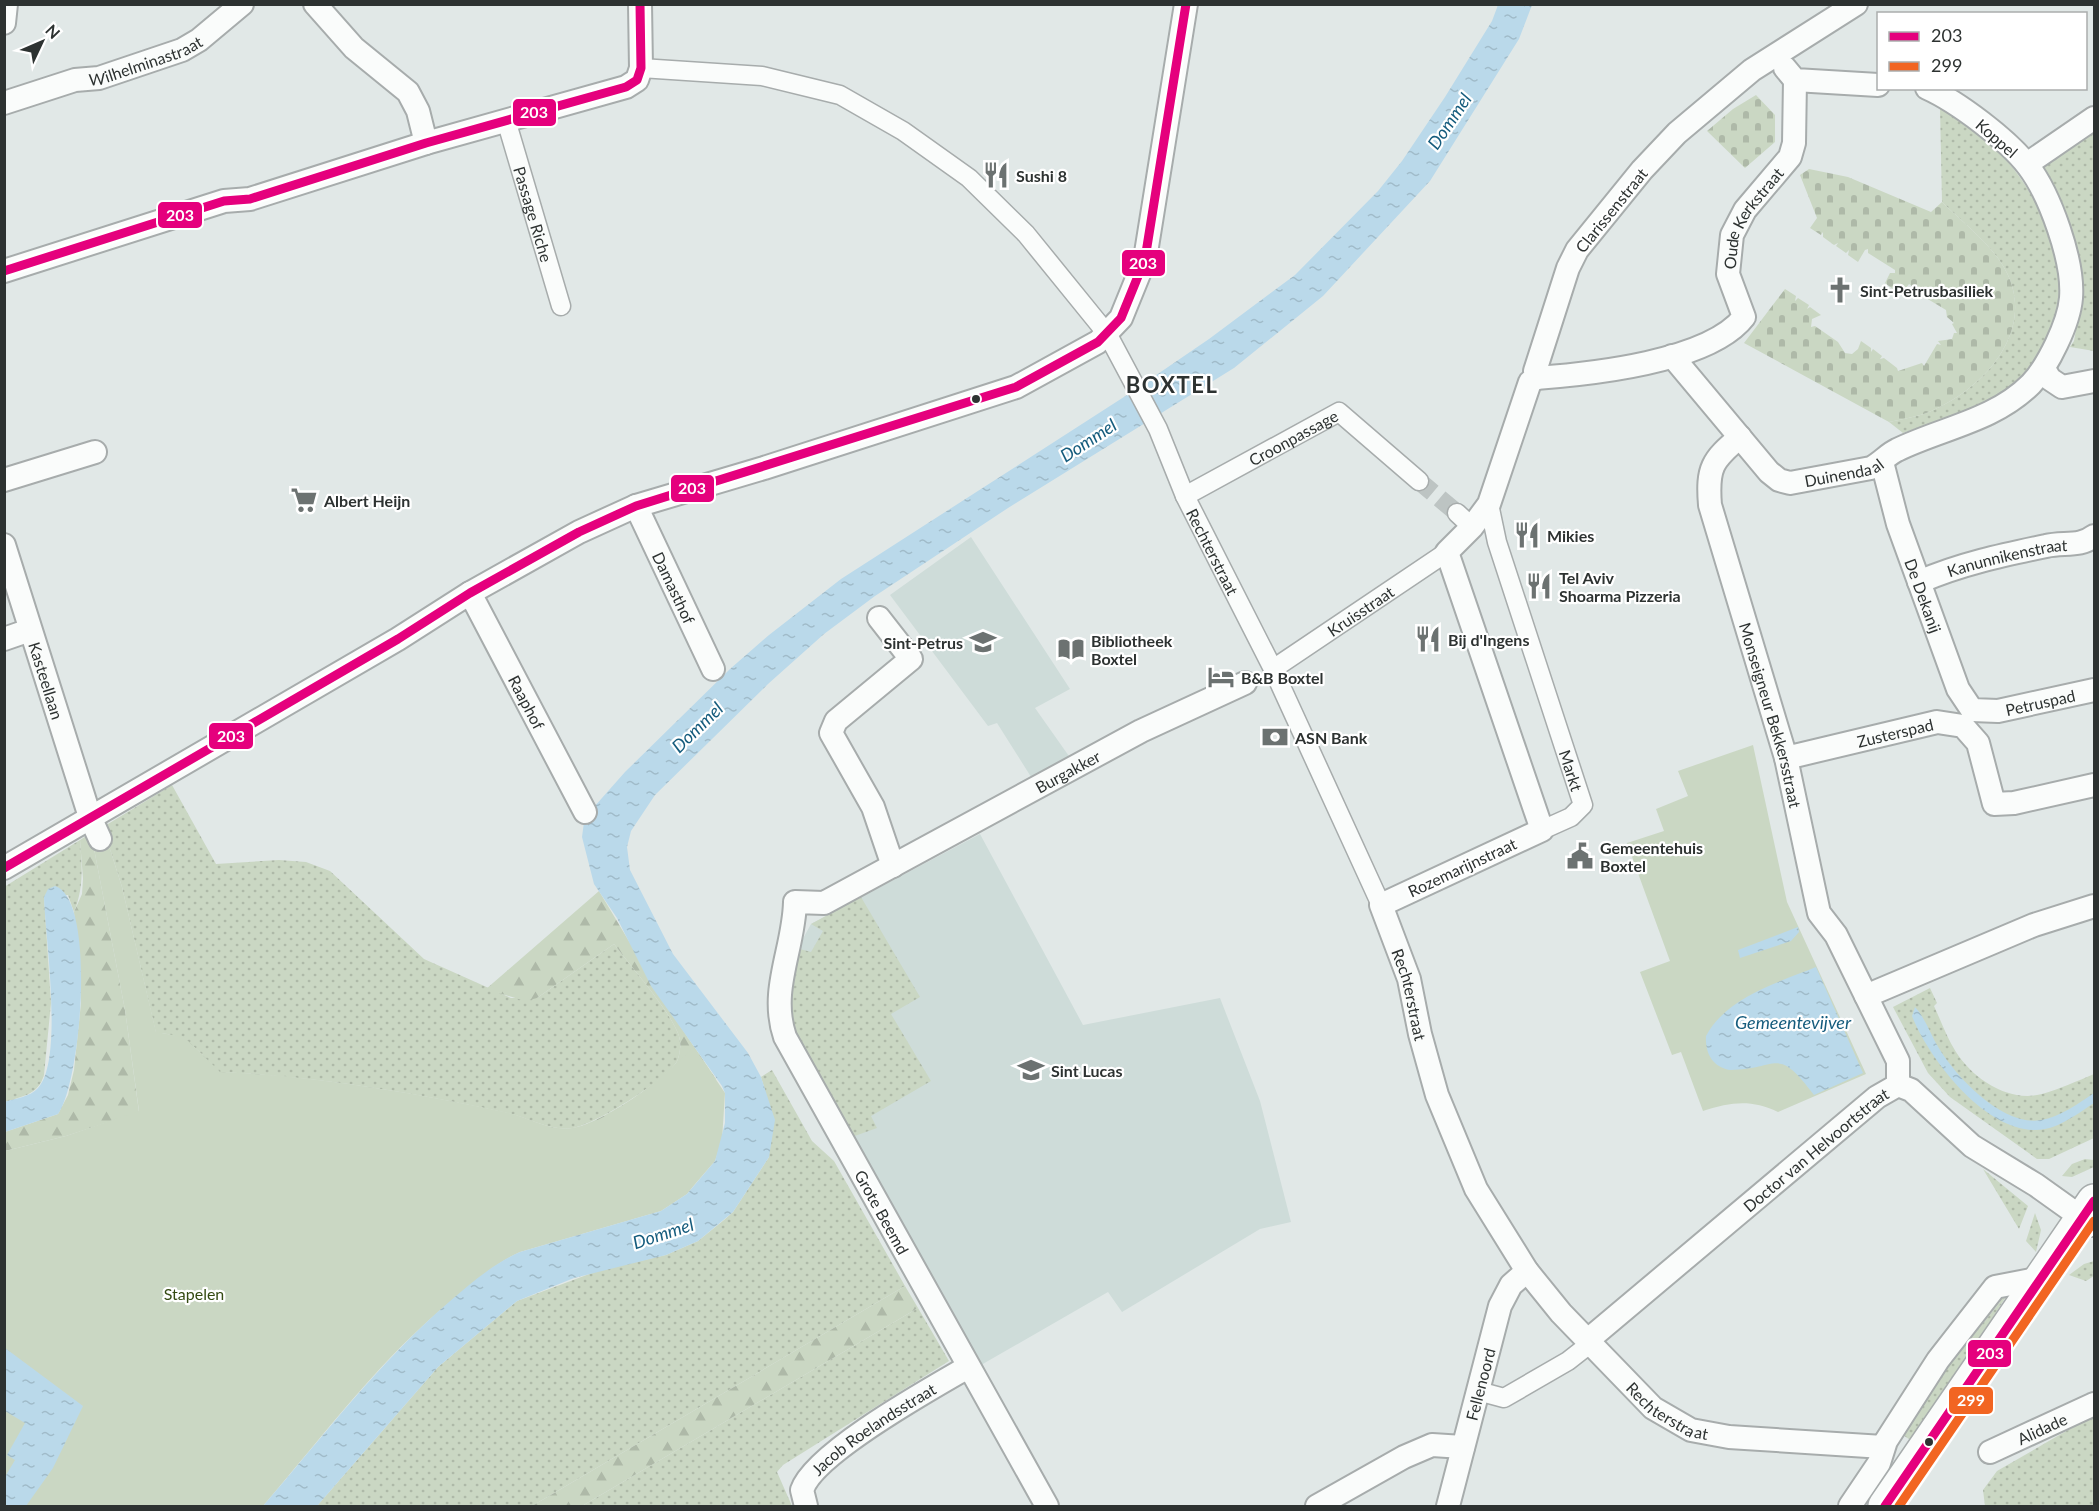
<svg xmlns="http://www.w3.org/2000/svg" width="2099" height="1511" font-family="Lato,sans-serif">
<defs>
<pattern id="grass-dots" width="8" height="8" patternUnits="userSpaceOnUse" patternTransform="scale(1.5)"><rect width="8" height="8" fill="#cad7c3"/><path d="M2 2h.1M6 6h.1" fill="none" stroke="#aeb9a8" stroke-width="1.8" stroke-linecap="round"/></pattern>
<pattern id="forest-firs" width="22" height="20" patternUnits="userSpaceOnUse" patternTransform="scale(1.5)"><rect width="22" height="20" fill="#cad7c3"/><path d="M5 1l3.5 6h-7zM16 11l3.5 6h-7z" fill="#aeb9a8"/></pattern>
<pattern id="cemetery-stones" width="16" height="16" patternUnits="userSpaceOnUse" patternTransform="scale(1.5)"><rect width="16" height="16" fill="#cad7c3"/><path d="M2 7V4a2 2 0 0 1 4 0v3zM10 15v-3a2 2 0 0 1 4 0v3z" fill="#aeb9a8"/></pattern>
<pattern id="water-ripples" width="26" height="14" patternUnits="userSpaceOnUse" patternTransform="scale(1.5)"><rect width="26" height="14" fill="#bad9ea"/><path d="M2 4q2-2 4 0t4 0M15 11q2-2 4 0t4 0" fill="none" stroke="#a0bbc9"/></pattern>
</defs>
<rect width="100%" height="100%" fill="#e1e8e7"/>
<path fill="#cedcd9" d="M 971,537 L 1070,689 L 1035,708 L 1071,759 L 1033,780 L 997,723 L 988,726 L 890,595 Z
M 980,834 L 1083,1025 L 1220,998 L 1260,1101 L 1291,1222 L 1260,1229 L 1122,1312 L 1108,1292 L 981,1365 L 852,1137 L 789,1009 L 800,944 L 811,924 Z"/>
<path fill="url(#grass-dots)" d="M 1940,108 C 1962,122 1987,140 2005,159 C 2043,199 2074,279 2055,333 C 2051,343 2029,373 2020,381 C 1994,407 1938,420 1903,433 L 1889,422 C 1902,419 1917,417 1929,412 C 1982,390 2036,333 2007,273 C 1993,245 1963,223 1942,202 Z
M 2094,128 L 2094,351 L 2070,347 L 2074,341 L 2082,294 L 2036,164 Z
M 172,785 L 216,864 L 279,860 L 306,862 L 330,871 L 424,959 L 511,998 L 537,998 L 614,944 C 628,963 679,1021 680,1041 C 681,1047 679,1059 676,1063 C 663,1082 596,1124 573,1128 C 549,1132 526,1116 503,1112 C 410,1092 315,1076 219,1072 C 198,1051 188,1034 156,1033 L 122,887 L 103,827 Z
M 80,840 C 82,867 84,887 74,912 L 68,895 L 44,897 L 51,1003 L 44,1075 C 38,1095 23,1096 5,1102 L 4,887 Z
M 861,897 L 920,997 L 891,1014 L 931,1081 L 871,1116 L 877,1128 L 852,1137 L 796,1038 L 789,1009 L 800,949 L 811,952 L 823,931 L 811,924 Z
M 1930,988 L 1937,1003 L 1934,1006 C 1941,1021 1947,1038 1956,1052 C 1973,1079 2009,1103 2042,1094 C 2060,1089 2077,1081 2094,1074 L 2094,1138 L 2049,1159 L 2037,1159 L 1950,1097 L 1928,1073 L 1893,1007 Z
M 772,1070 L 812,1141 L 834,1161 L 905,1286 L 532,1506 L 317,1506 L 438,1367 L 517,1301 L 600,1270 L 666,1255 L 698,1241 L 724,1220 L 733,1212 L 769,1157 L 764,1087 L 761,1077 Z
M 2085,1159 L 2094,1160 L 2094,1167 L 2072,1177 L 2062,1176 L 2072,1164 Z
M 1983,1169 L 2028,1206 L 2019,1229 Z
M 2035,1213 L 2041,1230 L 2036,1252 L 2026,1241 Z
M 2094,1261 L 2094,1276 L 2086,1281 L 2069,1275 L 2084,1264 Z
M 2009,1292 L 1913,1442 L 1903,1435 L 1947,1368 L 2000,1302 L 1998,1298 Z
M 918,1308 L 949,1361 L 783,1465 L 777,1472 L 792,1506 L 582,1506 Z
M 2094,1415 L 2094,1506 L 1985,1506 L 1983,1490 L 1997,1471 Z"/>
<path fill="url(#forest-firs)" d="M 91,833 L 125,1010 L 139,1112 L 66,1136 L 5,1151 L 5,1132 L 58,1114 L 68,1095 L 74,1070 L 81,1003 L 74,912 L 82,894 L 83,879 L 80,840 Z
M 599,891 L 676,1020 L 716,1079 L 579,1168 L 235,1108 L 173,1033 L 184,1037 L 220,1072 C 315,1076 409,1092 503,1112 C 526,1116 549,1132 573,1128 C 596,1125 663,1082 676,1063 C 679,1059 681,1047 680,1041 C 679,1021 628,963 614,944 L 537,998 L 525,1001 L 486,989 Z
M 905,1286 L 918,1308 L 582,1506 L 532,1506 Z"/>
<path fill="url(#cemetery-stones)" d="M 1756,95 L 1775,115 L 1775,142 L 1745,168 L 1707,131 L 1733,109 Z
M 1809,169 L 1848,177 L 1931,212 L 1942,202 C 1963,223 1993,245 2007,273 C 2036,333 1982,390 1929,412 C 1917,417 1902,419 1889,422 L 1744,343 L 1785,289 L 1796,296 L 1795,301 L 1798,298 L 1809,305 L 1807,309 L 1810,307 L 1821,315 L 1812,319 L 1811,327 L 1815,326 L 1838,342 L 1845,353 L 1852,354 L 1858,349 L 1861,341 L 1871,348 L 1871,352 L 1873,349 L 1882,356 L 1880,359 L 1884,358 L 1897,368 L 1898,371 L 1922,363 L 1924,366 L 1937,344 L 1941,345 L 1938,341 L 1952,339 L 1954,333 L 1957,333 L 1952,324 L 1954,323 L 1947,317 L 1946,310 L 1926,298 L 1927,294 L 1924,296 L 1909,284 L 1901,295 L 1896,292 L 1898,289 L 1894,290 L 1885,283 L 1890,273 L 1895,273 L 1895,270 L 1868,253 L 1868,249 L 1865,250 L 1858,262 L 1848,255 L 1849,250 L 1846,253 L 1836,246 L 1838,243 L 1834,245 L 1823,237 L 1823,232 L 1821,235 L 1810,228 L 1817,218 L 1800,175 Z"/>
<path fill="#cad7c3" d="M 1753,745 L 1787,902 L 1866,1074 L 1778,1112 C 1751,1099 1731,1102 1703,1111 L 1681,1052 L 1672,1055 L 1640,972 L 1670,961 L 1627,843 L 1664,831 L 1656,809 L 1688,796 L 1678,771 Z
M 103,827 L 122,887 L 156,1032 L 184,1037 L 220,1072 C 315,1076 410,1092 504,1112 C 526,1116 550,1133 574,1128 C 616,1119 664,1076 694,1047 L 725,1093 L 722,1140 L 715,1161 L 696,1183 L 687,1194 L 661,1211 L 520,1252 C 495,1263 477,1280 456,1297 C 381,1357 325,1434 263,1506 L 5,1506 L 5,1151 L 66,1136 L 139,1111 L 125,1010 L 91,833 Z"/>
<path fill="url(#water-ripples)" d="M 1498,5 L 1532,5 L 1519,39 L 1430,181 L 1323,296 L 1234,368 L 1008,508 L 875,596 L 824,634 L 768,684 L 655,795 L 631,831 L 627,847 L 630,870 L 673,954 L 748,1053 L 761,1077 L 775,1120 L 769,1157 L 733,1212 L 698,1241 L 666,1255 L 574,1278 L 517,1301 L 438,1367 L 317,1506 L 263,1506 C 323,1437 378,1363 449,1302 C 471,1283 493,1264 520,1252 L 661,1211 L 687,1194 L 715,1161 L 725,1123 L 725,1093 L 722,1086 L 651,986 L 617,918 L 594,884 L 582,837 L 584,822 L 594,807 L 625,772 L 730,669 L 769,635 L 841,579 L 1127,395 L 1209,339 L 1295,275 L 1378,191 L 1402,161 L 1445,97 L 1492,21 Z
M 55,886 C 97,899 81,1083 58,1114 L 5,1132 L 5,1102 C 16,1098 30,1097 38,1088 C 64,1061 45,935 44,897 L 48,889 Z
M 1798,927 L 1799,932 L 1791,941 L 1740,958 L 1738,950 Z
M 1816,967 L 1863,1073 L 1814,1095 C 1776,1044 1779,1070 1730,1070 C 1713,1067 1705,1054 1706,1036 C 1727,997 1777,983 1816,967 Z
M 1915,1007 C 1926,1019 1931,1036 1940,1050 C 1958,1079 2004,1127 2041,1120 C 2060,1117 2079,1103 2094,1093 L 2094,1103 C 2080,1112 2062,1126 2045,1129 C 1991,1140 1929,1060 1912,1016 Z
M 5,1348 L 83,1406 L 53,1468 L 26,1506 L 5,1506 L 5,1477 L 15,1460 L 7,1455 L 25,1423 L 5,1411 Z"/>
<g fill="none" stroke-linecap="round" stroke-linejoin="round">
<path stroke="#bdc4c3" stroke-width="18" stroke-dasharray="18 9" stroke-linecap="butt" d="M 1419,481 L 1457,513"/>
<g stroke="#a7acac" stroke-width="21">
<g id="pedestrian">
<path id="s1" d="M 641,68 L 762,76 L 840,95 L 903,131 L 969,178 L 1026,234 L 1108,335 L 1158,429 L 1185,496 L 1273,669 L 1381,905"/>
<path id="s2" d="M 506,120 L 561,306"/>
<path id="s3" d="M 1185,496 L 1339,412 L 1419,481"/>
<path id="s4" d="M 1489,504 L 1497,542 L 1583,805 L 1571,817 L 1542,830"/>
<path d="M 1457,513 L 1472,527"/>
<path id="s5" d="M 1273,669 L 1447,552"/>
<path d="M 1478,1391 L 1504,1398 L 1568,1361 L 1591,1343"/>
</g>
</g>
<g stroke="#a7acac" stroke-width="26">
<g id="minor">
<path d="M 315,4 L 354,48 L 408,92 L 418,111 L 426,143"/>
<path id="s6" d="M 1856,4 L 1752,70 L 1677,133 L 1642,170 L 1577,250 L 1568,268 L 1535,371 L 1536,378 L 1530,382 L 1489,504 L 1472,527 L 1447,552 L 1542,830 L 1381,905 L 1409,979 L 1420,1034 L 1437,1095 L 1476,1189 L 1527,1271 L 1561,1313 L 1653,1408 L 1691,1430 L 1729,1437 L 1883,1447"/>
<path d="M 4,23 L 6,4"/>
<path d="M 1785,68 L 1795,80 L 1878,85"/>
<path id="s7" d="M 4,103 L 75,80 L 99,78 L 182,50 L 199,40 L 242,4"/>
<path d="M 2027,164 L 2094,118"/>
<path d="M 4,271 L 224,201 L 250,199 L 426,143 L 626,87 L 637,80 L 641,68 L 640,4"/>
<path id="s8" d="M 1672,356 L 1769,472 L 1779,480 L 1790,483 L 1871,468 C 1881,463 1888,454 1897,450 C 1942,428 1994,421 2031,384 C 2048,366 2069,323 2071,298 C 2074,261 2050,195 2028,166 C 2008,140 1958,102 1927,88"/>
<path d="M 2044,369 L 2050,379 L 2062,387 L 2094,381"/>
<path id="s9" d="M 1536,378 C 1590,374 1709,362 1744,317 L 1728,274 L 1732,235 L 1745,210 L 1790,157 L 1794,143 L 1795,80"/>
<path id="s10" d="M 1740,437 C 1712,460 1707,468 1710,505 L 1786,758 L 1819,913 L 1836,935 L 1898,1061 L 1898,1085"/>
<path id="s11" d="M 1882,462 L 1898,524 L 1958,689 L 1972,710 L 1998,711 L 2094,690"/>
<path d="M 4,480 L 95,452"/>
<path id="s12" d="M 636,506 L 713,669"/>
<path id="s13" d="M 4,545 L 90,817 L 100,839"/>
<path id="s14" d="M 1919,582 C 1960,564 2003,555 2046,546 C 2063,542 2081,547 2094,536"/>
<path id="s15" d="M 470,593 L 585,812"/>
<path d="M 879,618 L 911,659 L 836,721 L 831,733 L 873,807 L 893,866"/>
<path d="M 4,639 L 30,630"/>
<path id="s16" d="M 1786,758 L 1937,722 L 1963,726 L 1978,743 L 1994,804 L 2014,803 L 2094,785"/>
<path d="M 4,868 L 398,639 L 470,593 L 579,532 L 636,506 L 764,468 L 1016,387 L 1098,342 L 1121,318 L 1145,259 L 1186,4"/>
<path d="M 1866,996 L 2034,925 L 2094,906"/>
<path id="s17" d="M 1588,1340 L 1877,1097 L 1898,1085 L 1911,1090 L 1972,1146 L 2036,1185 L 2092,1225"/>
<path id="s18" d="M 1990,1452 L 2094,1404"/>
<path id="s19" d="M 806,1506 L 802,1490 C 814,1453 932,1388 968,1367"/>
<path id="s20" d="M 1047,1506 L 785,1037 C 769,990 794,949 795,902 L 824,903 L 1141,731 L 1245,683"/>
<path d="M 1317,1506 L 1404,1457 L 1432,1445 L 1463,1447"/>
<path id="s21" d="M 1448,1506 L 1500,1306 L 1511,1285 L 1527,1271"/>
<path d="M 1850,1506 L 1879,1463 L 1886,1441 L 1938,1360 L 1995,1287 L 2042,1278"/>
</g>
</g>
<g stroke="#a7acac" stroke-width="36">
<path id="secondary" d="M 1885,1506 L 2094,1201"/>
</g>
<use href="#pedestrian" stroke="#fafcfb" stroke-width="18"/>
<use href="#minor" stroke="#fafcfb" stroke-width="22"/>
<use href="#secondary" stroke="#fafcfb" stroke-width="33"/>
<g stroke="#fff" stroke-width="14">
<path id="bus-1" d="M 4,271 L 224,201 L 250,199 L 426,143 L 626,87 L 637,80 L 641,68 L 640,4
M 4,868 L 398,639 L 470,593 L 579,532 L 636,506 L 1016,387 L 1098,342 L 1121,318 L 1145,259 L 1186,4
M 1885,1506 L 2094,1201"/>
</g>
<g stroke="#fff" stroke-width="14">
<path id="bus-2" d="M 1899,1506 L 2094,1221"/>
</g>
<use href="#bus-1" stroke="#e5007d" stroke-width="9"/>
<use href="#bus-2" stroke="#f26522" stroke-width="9"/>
</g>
<defs>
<g id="restaurant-bare" transform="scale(2.07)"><path d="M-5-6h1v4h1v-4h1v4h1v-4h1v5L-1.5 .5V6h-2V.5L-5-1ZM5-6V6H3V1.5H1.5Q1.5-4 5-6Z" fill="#6c7271" stroke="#fff" stroke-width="2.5" paint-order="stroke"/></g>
<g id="church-bare" transform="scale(2.07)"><path d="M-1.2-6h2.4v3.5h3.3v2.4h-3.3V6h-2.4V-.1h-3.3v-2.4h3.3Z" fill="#6c7271" stroke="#fff" stroke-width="2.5" paint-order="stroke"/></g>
<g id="supermarket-bare" transform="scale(2.07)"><path d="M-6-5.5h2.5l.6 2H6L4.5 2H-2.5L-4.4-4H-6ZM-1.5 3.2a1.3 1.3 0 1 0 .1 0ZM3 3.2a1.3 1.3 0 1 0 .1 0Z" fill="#6c7271" stroke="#fff" stroke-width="2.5" paint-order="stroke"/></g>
<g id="school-bare" transform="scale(2.07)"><path d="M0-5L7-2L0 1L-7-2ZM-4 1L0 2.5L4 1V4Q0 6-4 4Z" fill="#6c7271" stroke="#fff" stroke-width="2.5" paint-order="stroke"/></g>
<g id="library-bare" transform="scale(2.07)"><path d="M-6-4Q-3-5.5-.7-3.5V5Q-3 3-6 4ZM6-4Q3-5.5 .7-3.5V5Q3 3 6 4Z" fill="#6c7271" stroke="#fff" stroke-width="2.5" paint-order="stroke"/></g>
<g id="hotel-bare" transform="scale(2.07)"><path d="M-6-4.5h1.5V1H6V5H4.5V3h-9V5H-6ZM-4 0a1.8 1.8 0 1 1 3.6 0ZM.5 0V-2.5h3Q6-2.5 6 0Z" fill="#6c7271" stroke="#fff" stroke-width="2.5" paint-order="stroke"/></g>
<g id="bank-bare" transform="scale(2.07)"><path d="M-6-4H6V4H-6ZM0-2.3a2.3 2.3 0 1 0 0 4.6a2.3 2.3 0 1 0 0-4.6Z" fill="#6c7271" stroke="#fff" stroke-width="2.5" paint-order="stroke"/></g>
<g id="civic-bare" transform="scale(2.07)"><path d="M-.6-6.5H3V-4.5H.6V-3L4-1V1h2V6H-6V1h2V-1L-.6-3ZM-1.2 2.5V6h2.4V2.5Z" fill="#6c7271" stroke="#fff" stroke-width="2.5" paint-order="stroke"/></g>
<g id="university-bare" transform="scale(2.07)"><path d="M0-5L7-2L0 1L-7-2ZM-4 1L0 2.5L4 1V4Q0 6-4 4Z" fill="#6c7271" stroke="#fff" stroke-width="2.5" paint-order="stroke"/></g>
</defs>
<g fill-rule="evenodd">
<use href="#restaurant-bare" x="996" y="175"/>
<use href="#church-bare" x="1840" y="290"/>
<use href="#supermarket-bare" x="304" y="500"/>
<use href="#restaurant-bare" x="1527" y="535"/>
<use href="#restaurant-bare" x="1539" y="586"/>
<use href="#restaurant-bare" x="1428" y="639"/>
<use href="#school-bare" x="983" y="642"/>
<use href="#library-bare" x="1071" y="649"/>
<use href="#hotel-bare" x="1221" y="677"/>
<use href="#bank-bare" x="1275" y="737"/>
<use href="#civic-bare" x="1580" y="856"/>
<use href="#university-bare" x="1031" y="1070"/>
</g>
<g fill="#2d3231" stroke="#fff" stroke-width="2">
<circle cx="976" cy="399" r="5"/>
<circle cx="1929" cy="1442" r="5"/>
</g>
<g text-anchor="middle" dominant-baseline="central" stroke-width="4.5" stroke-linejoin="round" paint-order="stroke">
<g font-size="16" fill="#2d3231" stroke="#fff">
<text stroke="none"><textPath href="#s7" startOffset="148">Wilhelminastraat</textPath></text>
<text transform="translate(1997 138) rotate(41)">Koppel</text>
<text transform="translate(1611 210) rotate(-51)">Clarissenstraat</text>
<text stroke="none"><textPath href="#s2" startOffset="98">Passage Riche</textPath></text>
<text stroke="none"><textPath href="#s9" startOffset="330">Oude Kerkstraat</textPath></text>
<text stroke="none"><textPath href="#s3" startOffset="123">Croonpassage</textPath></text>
<text stroke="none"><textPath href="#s8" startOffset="230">Duinendaal</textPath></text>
<text stroke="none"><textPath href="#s1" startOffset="806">Rechterstraat</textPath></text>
<text stroke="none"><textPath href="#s14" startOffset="92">Kanunnikenstraat</textPath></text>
<text stroke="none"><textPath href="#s12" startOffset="90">Damasthof</textPath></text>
<text stroke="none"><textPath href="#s11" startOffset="140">De Dekanij</textPath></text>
<text stroke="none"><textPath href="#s5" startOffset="105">Kruisstraat</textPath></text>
<text stroke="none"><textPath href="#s13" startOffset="142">Kasteellaan</textPath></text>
<text stroke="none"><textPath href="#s15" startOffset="123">Raaphof</textPath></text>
<text stroke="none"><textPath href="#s11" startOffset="334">Petruspad</textPath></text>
<text stroke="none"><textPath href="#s10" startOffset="298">Monseigneur Bekkersstraat</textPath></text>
<text stroke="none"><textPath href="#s16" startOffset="112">Zusterspad</textPath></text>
<text stroke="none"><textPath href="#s4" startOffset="279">Markt</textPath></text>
<text stroke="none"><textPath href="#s20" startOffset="980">Burgakker</textPath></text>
<text transform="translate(1462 867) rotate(-25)">Rozemarijnstraat</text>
<text stroke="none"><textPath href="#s6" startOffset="1276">Rechterstraat</textPath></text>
<text stroke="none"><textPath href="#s17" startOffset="297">Doctor van Helvoortstraat</textPath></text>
<text transform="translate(882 1212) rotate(61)">Grote Beemd</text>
<text stroke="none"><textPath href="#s21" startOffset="126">Fellenoord</textPath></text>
<text stroke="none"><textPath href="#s6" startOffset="1779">Rechterstraat</textPath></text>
<text stroke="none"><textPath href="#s18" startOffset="57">Alidade</textPath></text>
<text stroke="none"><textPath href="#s19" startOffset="112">Jacob Roelandsstraat</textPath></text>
</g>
<g font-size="16" font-weight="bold" fill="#2d3231" stroke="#fff" text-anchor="start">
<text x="1016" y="175">Sushi 8</text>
<text x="1860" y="290">Sint-Petrusbasiliek</text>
<text x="324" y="500">Albert Heijn</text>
<text x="1547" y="535">Mikies</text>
<text x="1559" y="577">Tel Aviv<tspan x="1559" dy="18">Shoarma Pizzeria</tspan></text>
<text x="1448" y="639">Bij d'Ingens</text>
<text x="1091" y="640">Bibliotheek<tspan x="1091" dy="18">Boxtel</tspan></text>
<text x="963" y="642" text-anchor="end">Sint-Petrus</text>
<text x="1241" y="677">B&amp;B Boxtel</text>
<text x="1295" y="737">ASN Bank</text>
<text x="1600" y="847">Gemeentehuis<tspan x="1600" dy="18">Boxtel</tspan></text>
<text x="1051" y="1070">Sint Lucas</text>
</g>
<g font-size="16" fill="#344a11" stroke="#fff">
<text x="194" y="1293">Stapelen</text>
</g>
<g font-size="18" font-style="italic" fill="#155c7d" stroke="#fff">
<text transform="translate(1449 121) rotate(-56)">Dommel</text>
<text transform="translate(1088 440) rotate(-33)">Dommel</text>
<text transform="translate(697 727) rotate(-44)">Dommel</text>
<text x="1793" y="1022">Gemeentevijver</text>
<text transform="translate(663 1233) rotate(-18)">Dommel</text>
</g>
<g font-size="22" font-weight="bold" letter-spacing="1.5" fill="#2d3231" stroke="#fff">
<text x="1172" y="384">BOXTEL</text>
</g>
</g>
<g stroke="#fff" stroke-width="2">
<rect x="512" y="98" width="45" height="29" rx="6" fill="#e5007d"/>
<rect x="157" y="201" width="46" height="28" rx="6" fill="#e5007d"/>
<rect x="1121" y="249" width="45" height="28" rx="6" fill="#e5007d"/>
<rect x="670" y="474" width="45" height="29" rx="6" fill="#e5007d"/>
<rect x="208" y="722" width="46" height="28" rx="6" fill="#e5007d"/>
<rect x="1967" y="1339" width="45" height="29" rx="6" fill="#e5007d"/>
<rect x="1948" y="1386" width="46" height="29" rx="6" fill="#f26522"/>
</g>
<g font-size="16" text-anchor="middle" font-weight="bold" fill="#fff">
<text x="534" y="118">203</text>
<text x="180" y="221">203</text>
<text x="1143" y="269">203</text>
<text x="692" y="494">203</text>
<text x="231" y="742">203</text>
<text x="1990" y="1359">203</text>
<text x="1971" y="1406">299</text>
</g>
<rect width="2099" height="1511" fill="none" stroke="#2d3231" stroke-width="12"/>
<rect x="1877" y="12" width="210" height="78" fill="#ffffff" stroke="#abadad" stroke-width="1.5"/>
<rect x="1889" y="32" width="30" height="9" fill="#e5007d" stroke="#abadad" stroke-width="1.5"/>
<text x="1931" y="42" font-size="18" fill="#2d3231">203</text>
<rect x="1889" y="62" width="30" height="9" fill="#f26522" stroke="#abadad" stroke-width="1.5"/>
<text x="1931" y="72" font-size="18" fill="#2d3231">299</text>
<g transform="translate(42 42) rotate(46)" stroke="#ffffff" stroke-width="4.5" paint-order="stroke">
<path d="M0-4.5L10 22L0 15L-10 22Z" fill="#2d3231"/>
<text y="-9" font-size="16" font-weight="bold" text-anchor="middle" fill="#2d3231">N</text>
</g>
</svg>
